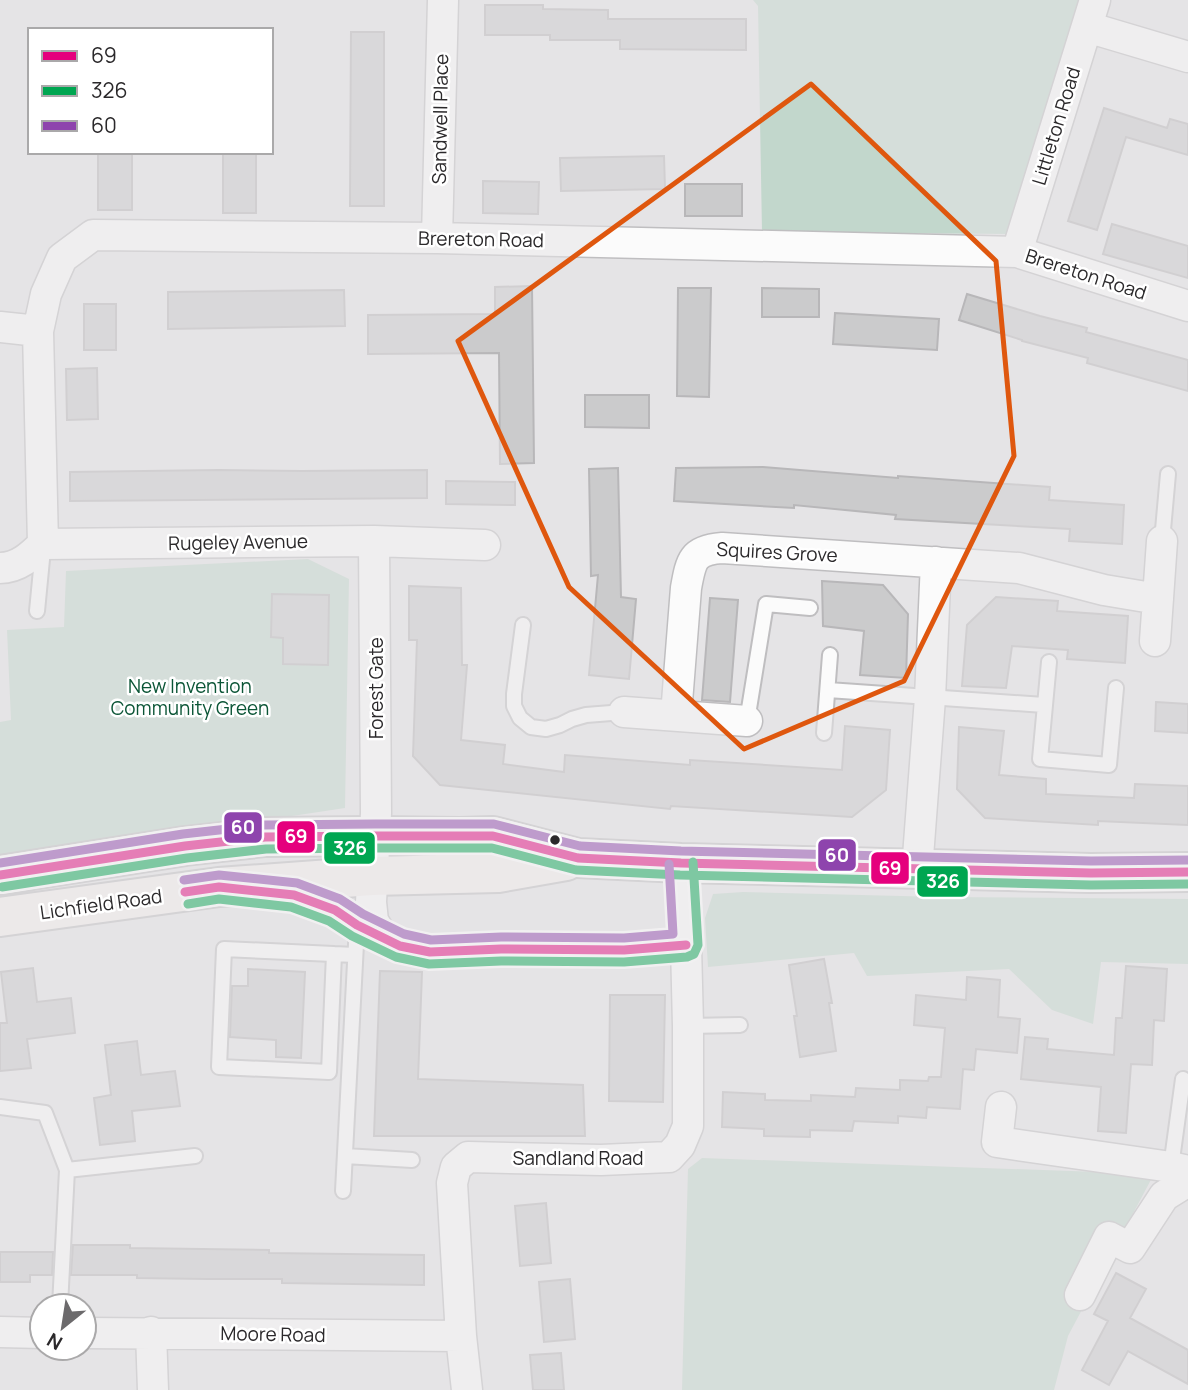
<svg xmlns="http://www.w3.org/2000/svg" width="1188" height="1390" font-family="Manrope,sans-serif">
<rect width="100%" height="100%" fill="#e5e4e6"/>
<path fill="#c2d7cc" d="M 753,0 L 1080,0 L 1011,234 L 762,232 L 758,6 Z
M 308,559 L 349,579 L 345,808 L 0,860 L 0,722 L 11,720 L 7,630 L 64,627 L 66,571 Z
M 743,892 L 941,897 L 1188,899 L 1188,964 L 1101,962 L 1093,1024 L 1052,1010 L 1009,969 L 867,976 L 854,953 L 708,967 L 705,918 L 713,894 Z
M 702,1158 L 1154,1174 L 1068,1336 L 1054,1390 L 682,1390 L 688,1169 Z"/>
<path fill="#cbcbcc" stroke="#b8b7b9" stroke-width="2" d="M 485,5 L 543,5 L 543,9 L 608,10 L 608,19 L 746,19 L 746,50 L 620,49 L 620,40 L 550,40 L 550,35 L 485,35 Z
M 351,32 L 384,32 L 384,206 L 350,206 Z
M 1104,108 L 1167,128 L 1170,119 L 1188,124 L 1188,155 L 1126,137 L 1097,230 L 1068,221 Z
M 98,152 L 132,152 L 132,210 L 98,210 Z
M 223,152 L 256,152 L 256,213 L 223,213 Z
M 664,156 L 665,189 L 561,191 L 560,158 Z
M 483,181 L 539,182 L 538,214 L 483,213 Z
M 685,184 L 742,184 L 742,216 L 685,216 Z
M 1112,224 L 1188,246 L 1188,278 L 1103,254 Z
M 532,286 L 534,463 L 500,464 L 499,353 L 368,354 L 368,315 L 495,314 L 495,287 Z
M 678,288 L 711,288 L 709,397 L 677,396 Z
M 762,288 L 819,289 L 819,317 L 762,317 Z
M 344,290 L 345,326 L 168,329 L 168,292 Z
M 967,294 L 1040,316 L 1087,328 L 1086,332 L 1188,360 L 1188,391 L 1087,363 L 1088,358 L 1022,341 L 1022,340 L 959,320 Z
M 84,304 L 116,304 L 116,350 L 84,350 Z
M 835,313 L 939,319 L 937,350 L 833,344 Z
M 97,368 L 98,419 L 67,420 L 66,369 Z
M 585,395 L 649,395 L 649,428 L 585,427 Z
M 763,467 L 898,478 L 898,476 L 1050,487 L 1049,500 L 1124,505 L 1122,544 L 1069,541 L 1070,529 L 895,519 L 896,515 L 794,505 L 794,508 L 674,501 L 676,468 Z
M 618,468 L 621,597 L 636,599 L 629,679 L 589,675 L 598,575 L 591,576 L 589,469 Z
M 219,470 L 302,471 L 427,470 L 427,498 L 70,501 L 70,472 Z
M 446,481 L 515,482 L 515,505 L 446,504 Z
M 822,581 L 883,585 L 908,614 L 906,678 L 860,675 L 864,631 L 823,626 Z
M 409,586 L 461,588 L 462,665 L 467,665 L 461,740 L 505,745 L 503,764 L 564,772 L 565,755 L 690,765 L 690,760 L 842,770 L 845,726 L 890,730 L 886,790 L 852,817 L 671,806 L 670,809 L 440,785 L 413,756 L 417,640 L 409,640 Z
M 272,594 L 329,595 L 328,665 L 283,664 L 283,638 L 271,637 Z
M 996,597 L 1058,601 L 1057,611 L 1128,616 L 1125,663 L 1067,659 L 1068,650 L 1012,646 L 1006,688 L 962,686 L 967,625 Z
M 710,598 L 738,600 L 730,702 L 702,700 Z
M 1156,702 L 1188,704 L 1188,733 L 1155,731 Z
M 959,727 L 1004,731 L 999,775 L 1046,779 L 1046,794 L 1134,798 L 1135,784 L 1188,786 L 1188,825 L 1098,821 L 1098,825 L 985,818 L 957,789 Z
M 824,959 L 832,1003 L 829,1003 L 836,1051 L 800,1057 L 794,1016 L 797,1016 L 789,965 Z
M 1126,966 L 1167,969 L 1164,1021 L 1154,1020 L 1152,1065 L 1131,1064 L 1126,1133 L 1098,1131 L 1101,1087 L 1021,1079 L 1025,1037 L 1048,1039 L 1047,1049 L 1114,1055 L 1116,1018 L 1122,1018 Z
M 33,968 L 37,1002 L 71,998 L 75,1033 L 27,1039 L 31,1068 L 0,1071 L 0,1023 L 7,1023 L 1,972 Z
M 248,969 L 305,972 L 301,1058 L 276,1057 L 276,1040 L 230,1037 L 232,986 L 248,986 Z
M 380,971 L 422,972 L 418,1079 L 583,1085 L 585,1136 L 374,1136 Z
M 967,977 L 1000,980 L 998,1017 L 1020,1019 L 1017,1053 L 976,1049 L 974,1070 L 963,1069 L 960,1109 L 927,1107 L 926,1118 L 898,1116 L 898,1123 L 854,1121 L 852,1131 L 810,1130 L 810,1137 L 764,1136 L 764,1129 L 722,1127 L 723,1092 L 765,1094 L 765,1100 L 811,1101 L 811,1095 L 855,1097 L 856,1088 L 900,1090 L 900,1080 L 928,1081 L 929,1077 L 941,1077 L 945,1028 L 914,1025 L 916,995 L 966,1000 Z
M 610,995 L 665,995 L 663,1102 L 609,1101 Z
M 137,1041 L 141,1075 L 175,1071 L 180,1106 L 132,1111 L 135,1141 L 100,1145 L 94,1098 L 111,1095 L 105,1045 Z
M 546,1203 L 551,1263 L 520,1266 L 515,1206 Z
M 73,1245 L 130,1245 L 130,1248 L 269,1250 L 269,1253 L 424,1255 L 424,1285 L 282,1283 L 282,1279 L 207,1279 L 137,1278 L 137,1275 L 71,1275 Z
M 0,1252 L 53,1252 L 52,1275 L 30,1275 L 30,1282 L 0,1282 Z
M 1116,1273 L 1146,1289 L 1130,1318 L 1188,1350 L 1188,1384 L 1128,1351 L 1109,1385 L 1082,1370 L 1108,1321 L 1094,1314 Z
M 570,1279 L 575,1339 L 544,1342 L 539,1282 Z
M 561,1353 L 564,1390 L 533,1390 L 530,1355 Z"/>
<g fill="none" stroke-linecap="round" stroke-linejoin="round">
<g stroke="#bfbec0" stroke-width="18">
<path id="service" d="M 1162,541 L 1168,474
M 37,611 L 43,549
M 523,625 L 514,694 L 514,706 L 520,718 L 531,727 L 546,729 L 560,725 L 572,719 L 586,715 L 624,712
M 1049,662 L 1040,759 L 1109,765 L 1116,688
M 828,690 L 1044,705
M 747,721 L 766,604 L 810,608
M 824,733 L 830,655
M 334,954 L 329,1072 L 219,1067 L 224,949 L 355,955
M 688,1026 L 740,1025
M 0,1107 L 45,1113 L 67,1170 L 60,1306
M 345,1156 L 412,1160
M 1171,1167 L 1183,1079
M 67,1170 L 195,1156
M 343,1191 L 357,925"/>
</g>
<g stroke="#bfbec0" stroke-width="33">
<path id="minor" d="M 1087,27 L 1188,57
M 437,238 L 443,0
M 1017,252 L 1095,0
M 0,327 L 38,331
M 374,541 L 376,813 L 371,902 L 373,921 L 383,937
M 43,544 L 38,331 L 46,294 L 62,258 L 93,235 L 437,238 L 1017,252 L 1188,306
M 0,568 C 18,568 31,556 43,544 L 374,541 L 485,545
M 1155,641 L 1162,541
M 624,712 L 747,721
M 676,715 L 686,588 C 691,560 693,550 722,548 L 1019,568 L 1104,590 L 1158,599
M 917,870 L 930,698 L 936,562
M 269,892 L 294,895 L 335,910 L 357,925 L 400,946 L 430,952 L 501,949 L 624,950 L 686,945
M 1001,1107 L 997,1142 L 1171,1167 L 1188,1171
M 1080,1295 L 1109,1237 L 1130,1248 L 1164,1196 L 1188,1181
M 0,1332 L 42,1333
M 151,1332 L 153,1390
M 84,1333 L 461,1336
M 467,1390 L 461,1336 L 452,1183 L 456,1167 L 468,1157 L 601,1160 L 669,1157 L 680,1145 L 688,1126 L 688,1026 L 686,945 L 681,863"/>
</g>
<g stroke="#bfbec0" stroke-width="42">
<path id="primary" d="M 0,875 L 185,846 L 265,837 L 375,836 L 460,837 L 493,836 L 578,858 L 681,863 L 1091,873 L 1188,872
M 0,917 L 219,887 L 372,876 L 498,873 L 566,861"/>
</g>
<use href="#service" stroke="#fbfbfb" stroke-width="14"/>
<use href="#minor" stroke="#fbfbfb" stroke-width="30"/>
<use href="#primary" stroke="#f4efee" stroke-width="38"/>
<g stroke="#fff" stroke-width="14">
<path id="bus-1" d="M 0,875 L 185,846 L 265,837 L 375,836 L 493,836 L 578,858 L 681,863 L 1091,873 L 1188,872
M 185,892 L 219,887 L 294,895 L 335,910 L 357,925 L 400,946 L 430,952 L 501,949 L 624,950 L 686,945"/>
</g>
<g stroke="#fff" stroke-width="14">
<path id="bus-2" d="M 2,887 L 187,858 L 266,849 L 375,848 L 492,848 L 576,870 L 680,875 L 1091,885 L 1188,884
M 188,904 L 219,899 L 291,907 L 329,921 L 352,936 L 396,957 L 429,964 L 501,961 L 624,962 L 687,957 L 694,954 L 698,945 L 693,862"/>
</g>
<g stroke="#fff" stroke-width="14">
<path id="bus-3" d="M 0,863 L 183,834 L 264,825 L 375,824 L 494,824 L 580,846 L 681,851 L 1091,861 L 1188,860
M 184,880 L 219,875 L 297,883 L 340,899 L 363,914 L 404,934 L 431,940 L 501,937 L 624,938 L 673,934 L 669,864"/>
</g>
<use href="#bus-1" stroke="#e5007d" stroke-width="9"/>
<use href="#bus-2" stroke="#00a651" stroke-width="9"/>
<use href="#bus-3" stroke="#8e44ad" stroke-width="9"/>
</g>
<path d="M0 0H1188V1390H0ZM 811,84 L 996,261 L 1014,456 L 904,681 L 744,749 L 569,587 L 458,341 Z" fill="#e5e4e6" fill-opacity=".55" fill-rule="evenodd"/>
<path fill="none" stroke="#df570e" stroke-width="5" stroke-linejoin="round" d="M 811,84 L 996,261 L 1014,456 L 904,681 L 744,749 L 569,587 L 458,341 Z"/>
<circle fill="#2b292b" stroke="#fff" stroke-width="2.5" cx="555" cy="840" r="6"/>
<g text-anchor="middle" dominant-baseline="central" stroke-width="5" stroke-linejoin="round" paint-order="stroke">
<g font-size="19" fill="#2b292b" stroke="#fff">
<text transform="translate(440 119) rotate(-89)">Sandwell Place</text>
<text transform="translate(1056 126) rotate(-73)">Littleton Road</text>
<text transform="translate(481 239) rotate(1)">Brereton Road</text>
<text transform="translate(1086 274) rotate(18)">Brereton Road</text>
<text transform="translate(238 542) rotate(-1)">Rugeley Avenue</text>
<text transform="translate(777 552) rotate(3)">Squires Grove</text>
<text transform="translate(376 688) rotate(-90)">Forest Gate</text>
<text transform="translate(101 904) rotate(-8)">Lichfield Road</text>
<text x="578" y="1158">Sandland Road</text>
<text transform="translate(273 1334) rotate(1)">Moore Road</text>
</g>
<g font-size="19" fill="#0b5536" stroke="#fff">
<text x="190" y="686">New Invention<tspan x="190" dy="22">Community Green</tspan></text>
</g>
</g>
<g stroke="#fff" stroke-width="2.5">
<rect x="223" y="811" width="40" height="33" rx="7" fill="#8e44ad"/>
<rect x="276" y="820" width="40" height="34" rx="7" fill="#e5007d"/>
<rect x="323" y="831" width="53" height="34" rx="7" fill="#00a651"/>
<rect x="817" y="838" width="40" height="34" rx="7" fill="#8e44ad"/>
<rect x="870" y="851" width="40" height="34" rx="7" fill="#e5007d"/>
<rect x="916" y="865" width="53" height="33" rx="7" fill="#00a651"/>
</g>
<g font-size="19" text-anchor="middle" font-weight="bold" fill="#fff">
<text x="243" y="834">60</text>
<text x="296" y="843">69</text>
<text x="350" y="855">326</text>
<text x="837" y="862">60</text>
<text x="890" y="875">69</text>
<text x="943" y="888">326</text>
</g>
<rect x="28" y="28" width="245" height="126" fill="#ffffff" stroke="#aaa9aa" stroke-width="2"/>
<rect x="42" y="51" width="35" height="10" fill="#e5007d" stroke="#aaa9aa" stroke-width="2"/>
<text x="91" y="63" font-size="21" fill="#2b292b">69</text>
<rect x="42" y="86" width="35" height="10" fill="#00a651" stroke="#aaa9aa" stroke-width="2"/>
<text x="91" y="98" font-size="21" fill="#2b292b">326</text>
<rect x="42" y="121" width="35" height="10" fill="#8e44ad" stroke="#aaa9aa" stroke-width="2"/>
<text x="91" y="133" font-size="21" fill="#2b292b">60</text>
<g transform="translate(63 1327) rotate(210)"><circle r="33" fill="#ffffff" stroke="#aaa9aa" stroke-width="2"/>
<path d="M0-5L12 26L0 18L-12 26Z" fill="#6c6a6c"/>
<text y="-10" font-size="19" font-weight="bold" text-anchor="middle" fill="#2b292b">N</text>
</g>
</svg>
